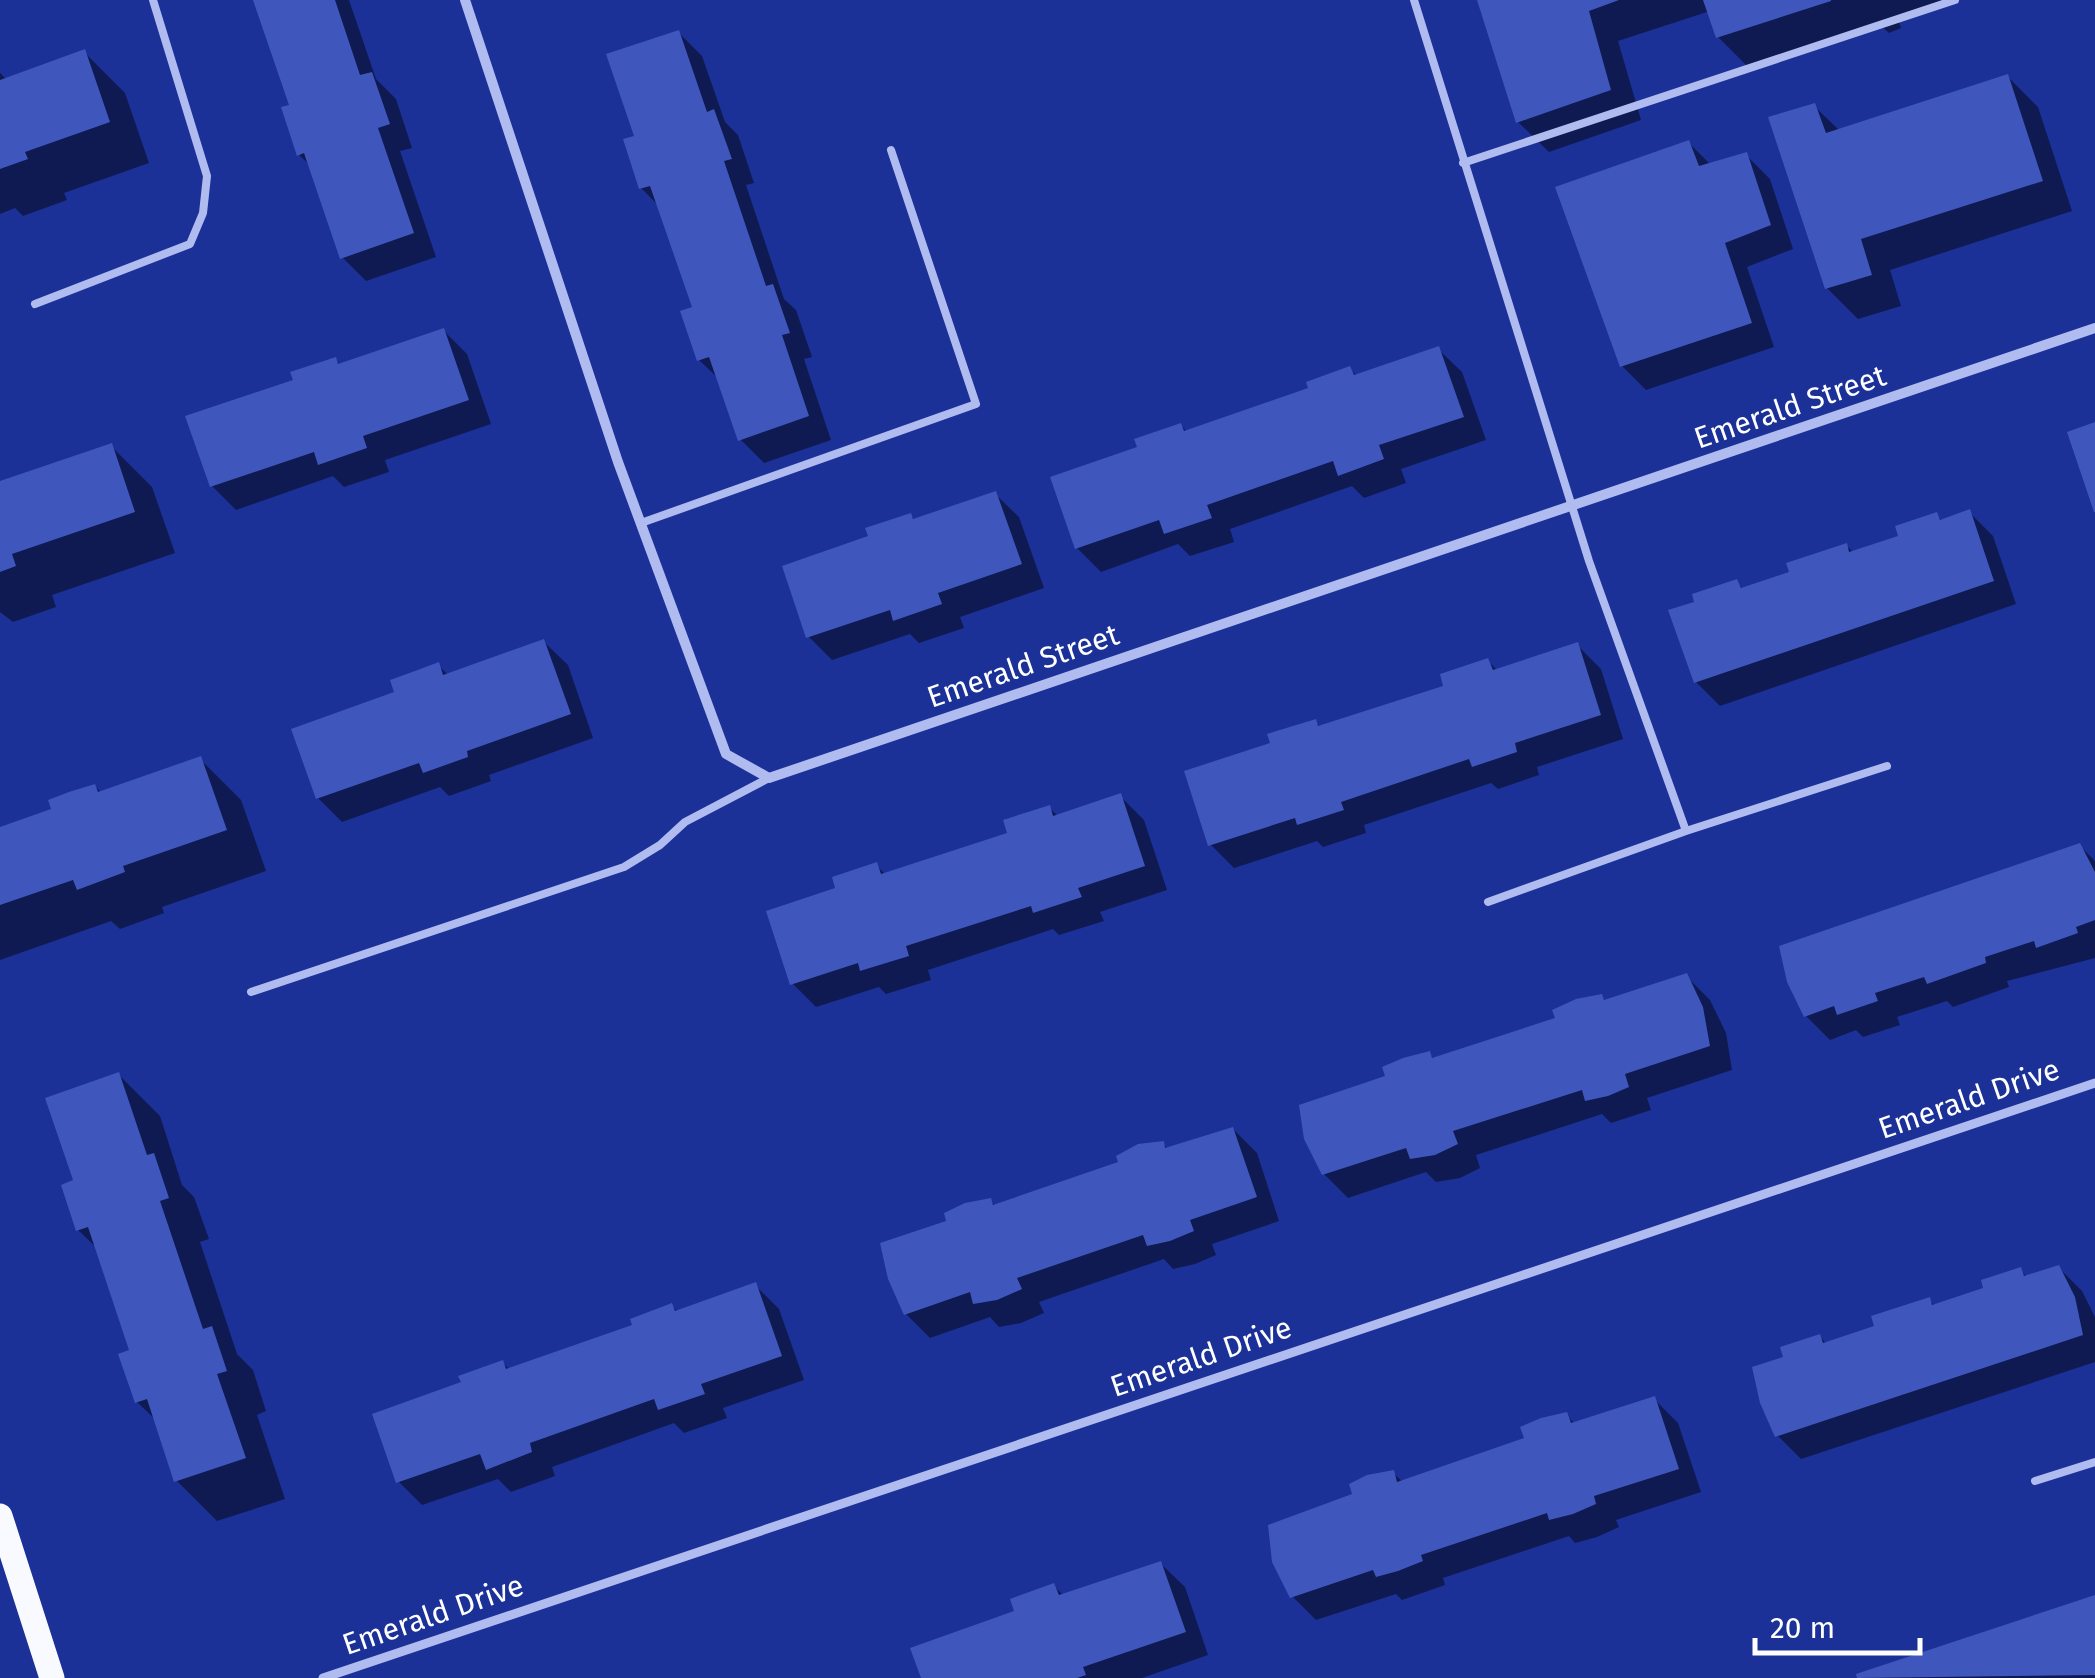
<svg xmlns="http://www.w3.org/2000/svg" width="2095" height="1678" font-family="'Fira Sans',sans-serif">
<rect width="100%" height="100%" fill="#1b3198"/>
<path fill="#0007" d="M 256,0 L 349,0 L 376,79 L 396,99 L 412,148 L 400,151 L 436,257 L 366,281 L 342,257 L 311,166 L 299,155 L 292,106 Z
M 1479,0 L 1955,0 L 1898,19 L 1901,28 L 1889,33 L 1880,25 L 1749,68 L 1718,37 L 1710,11 L 1618,41 L 1641,120 L 1549,152 L 1518,122 Z
M 678,32 L 702,56 L 725,122 L 738,135 L 754,183 L 746,185 L 784,299 L 796,310 L 812,357 L 804,359 L 831,440 L 764,463 L 740,439 L 720,380 L 699,360 L 695,309 L 661,208 L 641,188 L 637,137 Z
M 84,52 L 125,93 L 149,163 L 64,193 L 67,200 L 23,216 L 15,208 L 0,214 L 0,73 L 7,80 Z
M 2008,77 L 2038,107 L 2072,211 L 1890,270 L 1901,306 L 1858,319 L 1827,288 L 1814,106 L 1840,131 Z
M 1689,143 L 1711,165 L 1746,155 L 1770,179 L 1793,249 L 1747,267 L 1774,347 L 1646,390 L 1622,366 Z
M 443,330 L 467,354 L 491,424 L 385,460 L 389,472 L 344,487 L 333,476 L 236,510 L 212,486 L 296,381 L 335,360 L 341,366 Z
M 1438,349 L 1462,372 L 1486,440 L 1401,469 L 1406,483 L 1364,498 L 1352,486 L 1230,529 L 1234,542 L 1190,556 L 1178,544 L 1101,572 L 1077,548 L 1140,449 L 1181,425 L 1187,432 L 1312,389 L 1350,369 L 1357,376 Z
M 111,446 L 152,487 L 175,553 L 52,595 L 56,607 L 13,622 L 0,612 L 0,484 Z
M 995,494 L 1019,517 L 1044,588 L 960,617 L 964,628 L 919,643 L 910,634 L 832,660 L 808,636 L 871,538 L 911,516 L 916,521 Z
M 1969,512 L 1993,536 L 2016,604 L 1720,706 L 1696,682 L 1697,603 L 1736,581 L 1744,590 L 1792,574 L 1846,545 L 1854,553 L 1901,537 L 1936,515 L 1943,522 Z
M 544,642 L 568,665 L 593,738 L 489,775 L 491,781 L 449,796 L 440,787 L 342,822 L 318,798 L 398,694 L 438,665 L 449,676 Z
M 1577,645 L 1601,669 L 1623,739 L 1537,767 L 1539,775 L 1498,789 L 1491,783 L 1364,825 L 1366,833 L 1323,847 L 1317,841 L 1234,868 L 1210,844 L 1273,745 L 1315,722 L 1321,728 L 1447,687 L 1488,661 L 1498,671 Z
M 200,759 L 241,800 L 266,871 L 162,907 L 164,913 L 120,929 L 111,921 L 0,960 L 0,829 L 55,810 L 95,786 L 101,793 Z
M 1120,796 L 1144,820 L 1167,890 L 1100,912 L 1104,921 L 1059,935 L 1053,929 L 928,970 L 931,980 L 886,994 L 879,987 L 816,1007 L 792,983 L 839,889 L 876,865 L 886,875 L 1011,834 L 1049,808 L 1058,816 Z
M 2080,846 L 2095,861 L 2095,958 L 2007,981 L 2009,987 L 1953,1007 L 1947,1001 L 1897,1017 L 1900,1025 L 1863,1037 L 1856,1030 L 1830,1040 L 1806,1016 Z
M 1686,976 L 1710,1000 L 1726,1033 L 1732,1070 L 1647,1098 L 1651,1110 L 1611,1123 L 1602,1114 L 1476,1155 L 1480,1168 L 1460,1178 L 1436,1182 L 1426,1172 L 1348,1198 L 1324,1174 L 1388,1078 L 1429,1054 L 1435,1060 L 1558,1019 L 1601,997 L 1607,1002 Z
M 119,1075 L 160,1116 L 182,1185 L 194,1197 L 209,1239 L 200,1242 L 237,1354 L 253,1370 L 266,1411 L 257,1415 L 285,1499 L 217,1521 L 176,1480 L 157,1421 L 137,1402 L 132,1352 L 98,1249 L 78,1230 L 76,1182 Z
M 1233,1129 L 1257,1153 L 1279,1221 L 1212,1244 L 1216,1255 L 1195,1264 L 1173,1269 L 1164,1259 L 1039,1302 L 1044,1313 L 1021,1323 L 999,1327 L 990,1317 L 930,1338 L 906,1314 L 949,1222 L 990,1201 L 996,1206 L 1122,1163 L 1163,1144 L 1168,1150 Z
M 2058,1267 L 2082,1291 L 2095,1317 L 2095,1362 L 1801,1459 L 1777,1435 L 1786,1358 L 1820,1337 L 1827,1344 L 1877,1327 L 1929,1300 L 1935,1306 L 1987,1289 L 2020,1270 L 2028,1278 Z
M 755,1285 L 779,1309 L 804,1380 L 723,1408 L 727,1418 L 684,1433 L 674,1423 L 552,1467 L 555,1476 L 511,1492 L 498,1479 L 422,1505 L 398,1481 L 465,1384 L 503,1363 L 510,1370 L 636,1326 L 672,1306 L 678,1312 Z
M 1654,1399 L 1678,1423 L 1701,1492 L 1616,1520 L 1619,1527 L 1597,1537 L 1575,1543 L 1569,1536 L 1443,1578 L 1445,1585 L 1402,1600 L 1396,1594 L 1316,1620 L 1292,1596 L 1355,1496 L 1393,1473 L 1403,1482 L 1527,1440 L 1566,1415 L 1575,1424 Z
M 1161,1564 L 1185,1587 L 1208,1655 L 1142,1678 L 923,1678 L 1054,1586 L 1064,1596 Z
M 2095,1597 L 2095,1678 L 1860,1678 L 1859,1676 Z"/>
<path fill="#3f57bd" d="M 253,0 L 335,0 L 360,75 L 372,72 L 390,124 L 378,128 L 414,233 L 340,259 L 304,153 L 297,156 L 281,107 L 289,105 Z
M 1477,0 L 1619,0 L 1589,11 L 1611,90 L 1516,123 Z
M 1703,0 L 1831,0 L 1831,1 L 1716,38 Z
M 679,30 L 707,112 L 714,109 L 732,159 L 724,161 L 766,286 L 773,284 L 790,333 L 782,335 L 809,416 L 738,441 L 709,357 L 697,361 L 680,311 L 692,307 L 650,186 L 639,189 L 623,139 L 634,136 L 606,54 Z
M 85,49 L 110,122 L 25,152 L 28,159 L 0,169 L 0,80 Z
M 2008,74 L 2043,181 L 1861,239 L 1872,275 L 1825,289 L 1768,117 L 1815,103 L 1826,133 Z
M 1689,140 L 1699,166 L 1747,152 L 1771,225 L 1725,243 L 1752,323 L 1620,367 L 1555,187 Z
M 444,328 L 469,400 L 363,436 L 367,448 L 318,465 L 314,452 L 210,487 L 185,416 L 293,380 L 290,372 L 336,357 L 338,364 Z
M 1439,346 L 1464,417 L 1379,445 L 1384,459 L 1338,476 L 1333,461 L 1207,505 L 1212,518 L 1164,534 L 1159,520 L 1075,549 L 1050,477 L 1137,447 L 1134,439 L 1181,423 L 1184,431 L 1308,388 L 1306,382 L 1350,366 L 1354,375 Z
M 2095,422 L 2095,512 L 2094,512 L 2067,432 Z
M 112,443 L 135,512 L 12,554 L 16,566 L 0,572 L 0,481 Z
M 996,491 L 1022,564 L 938,593 L 942,604 L 893,621 L 890,610 L 806,638 L 782,566 L 868,536 L 865,528 L 911,513 L 913,519 Z
M 1970,509 L 1994,581 L 1694,683 L 1668,610 L 1694,602 L 1692,594 L 1737,579 L 1741,588 L 1789,572 L 1786,563 L 1847,543 L 1849,552 L 1898,536 L 1895,526 L 1937,512 L 1940,520 Z
M 544,639 L 571,714 L 467,751 L 468,757 L 423,773 L 419,763 L 316,799 L 291,729 L 394,692 L 390,680 L 415,671 L 439,662 L 443,675 Z
M 1578,642 L 1601,715 L 1515,743 L 1517,752 L 1472,767 L 1469,759 L 1341,802 L 1344,810 L 1297,825 L 1295,818 L 1208,846 L 1184,771 L 1270,743 L 1267,734 L 1316,719 L 1318,726 L 1443,686 L 1440,674 L 1488,658 L 1493,670 Z
M 201,756 L 227,830 L 123,866 L 125,872 L 77,890 L 73,880 L 0,905 L 0,827 L 51,809 L 48,800 L 69,792 L 95,784 L 98,792 Z
M 1121,793 L 1145,866 L 1078,888 L 1082,897 L 1033,913 L 1031,906 L 906,946 L 909,956 L 860,971 L 858,963 L 790,985 L 766,911 L 835,888 L 832,877 L 877,862 L 881,874 L 1007,833 L 1003,820 L 1050,805 L 1053,816 Z
M 2080,843 L 2095,872 L 2095,920 L 2076,927 L 2078,933 L 2036,948 L 2034,941 L 1985,957 L 1986,963 L 1927,984 L 1924,977 L 1875,993 L 1878,1001 L 1837,1015 L 1834,1006 L 1804,1017 L 1787,982 L 1779,946 Z
M 1687,973 L 1703,1007 L 1710,1046 L 1625,1074 L 1629,1087 L 1608,1096 L 1585,1101 L 1582,1090 L 1453,1131 L 1458,1144 L 1435,1155 L 1410,1159 L 1406,1148 L 1322,1175 L 1304,1139 L 1299,1105 L 1385,1076 L 1382,1067 L 1403,1058 L 1430,1051 L 1432,1058 L 1555,1018 L 1552,1010 L 1576,999 L 1602,994 L 1604,1000 Z
M 119,1072 L 147,1155 L 154,1153 L 169,1198 L 160,1201 L 203,1329 L 212,1326 L 227,1371 L 217,1374 L 246,1458 L 174,1482 L 147,1399 L 135,1403 L 118,1354 L 129,1350 L 88,1227 L 76,1231 L 61,1185 L 73,1180 L 45,1098 Z
M 1233,1127 L 1257,1197 L 1190,1220 L 1194,1231 L 1170,1241 L 1147,1246 L 1143,1235 L 1017,1278 L 1022,1289 L 997,1300 L 973,1304 L 970,1292 L 904,1315 L 888,1279 L 880,1243 L 946,1221 L 944,1213 L 965,1203 L 991,1198 L 993,1205 L 1118,1162 L 1116,1156 L 1138,1144 L 1164,1141 L 1165,1148 Z
M 2059,1265 L 2075,1297 L 2083,1335 L 1775,1437 L 1760,1403 L 1752,1367 L 1783,1357 L 1780,1347 L 1820,1334 L 1823,1343 L 1874,1326 L 1871,1316 L 1930,1297 L 1932,1305 L 1983,1288 L 1981,1280 L 2021,1267 L 2024,1276 Z
M 756,1282 L 782,1356 L 701,1384 L 705,1394 L 658,1410 L 654,1399 L 530,1443 L 532,1452 L 486,1470 L 480,1454 L 396,1483 L 372,1414 L 461,1382 L 458,1376 L 503,1360 L 506,1369 L 632,1325 L 630,1319 L 672,1303 L 675,1311 Z
M 1655,1396 L 1679,1469 L 1594,1496 L 1596,1504 L 1573,1514 L 1549,1520 L 1547,1513 L 1421,1555 L 1423,1561 L 1398,1571 L 1376,1577 L 1373,1570 L 1290,1598 L 1272,1562 L 1268,1525 L 1352,1494 L 1349,1484 L 1367,1475 L 1394,1470 L 1397,1482 L 1524,1438 L 1520,1427 L 1541,1418 L 1567,1412 L 1571,1423 Z
M 1161,1561 L 1186,1632 L 1083,1667 L 1086,1675 L 1077,1678 L 921,1678 L 910,1648 L 1014,1611 L 1010,1599 L 1054,1583 L 1059,1595 Z
M 2095,1595 L 2095,1675 L 1857,1678 L 1856,1674 Z"/>
<g fill="none" stroke-linecap="round" stroke-linejoin="round">
<path stroke="#b0bcf0" stroke-width="8" d="M 1414,0 L 1589,561 L 1686,831 L 1887,766
M 1463,163 L 1955,0
M 35,304 L 190,244 L 203,213 L 207,176 L 153,0
M 641,523 L 976,404 L 891,150
M 1488,902 L 1686,831
M 251,992 L 624,867 L 660,845 L 685,822 L 769,778
M 2035,1481 L 2095,1462"/>
<path stroke="#b0bcf0" stroke-width="9" d="M 323,1678 L 2095,1083"/>
<path stroke="#b0bcf0" stroke-width="10" d="M 465,0 L 618,462 L 726,754 L 769,778 L 2095,328"/>
<path stroke="#f9faff" stroke-width="25" d="M 0,1516 L 52,1678"/>
</g>
<g text-anchor="middle" dominant-baseline="central" stroke-width="8" stroke-linejoin="round" paint-order="stroke">
<g font-size="30" fill="#fff" stroke="#1b3198">
<text transform="translate(1790 407) rotate(-19)">Emerald Street</text>
<text transform="translate(1023 666) rotate(-19)">Emerald Street</text>
<text transform="translate(1969 1099) rotate(-19)">Emerald Drive</text>
<text transform="translate(1201 1357) rotate(-19)">Emerald Drive</text>
<text transform="translate(433 1615) rotate(-19)">Emerald Drive</text>
</g>
</g>
<path d="M1755 1638v15h165v-15" fill="none" stroke="#ffffff" stroke-width="5"/>
<text x="1770" y="1638" font-size="30" fill="#ffffff" stroke="#1b3198" stroke-width="8" paint-order="stroke">20 m</text>
</svg>
